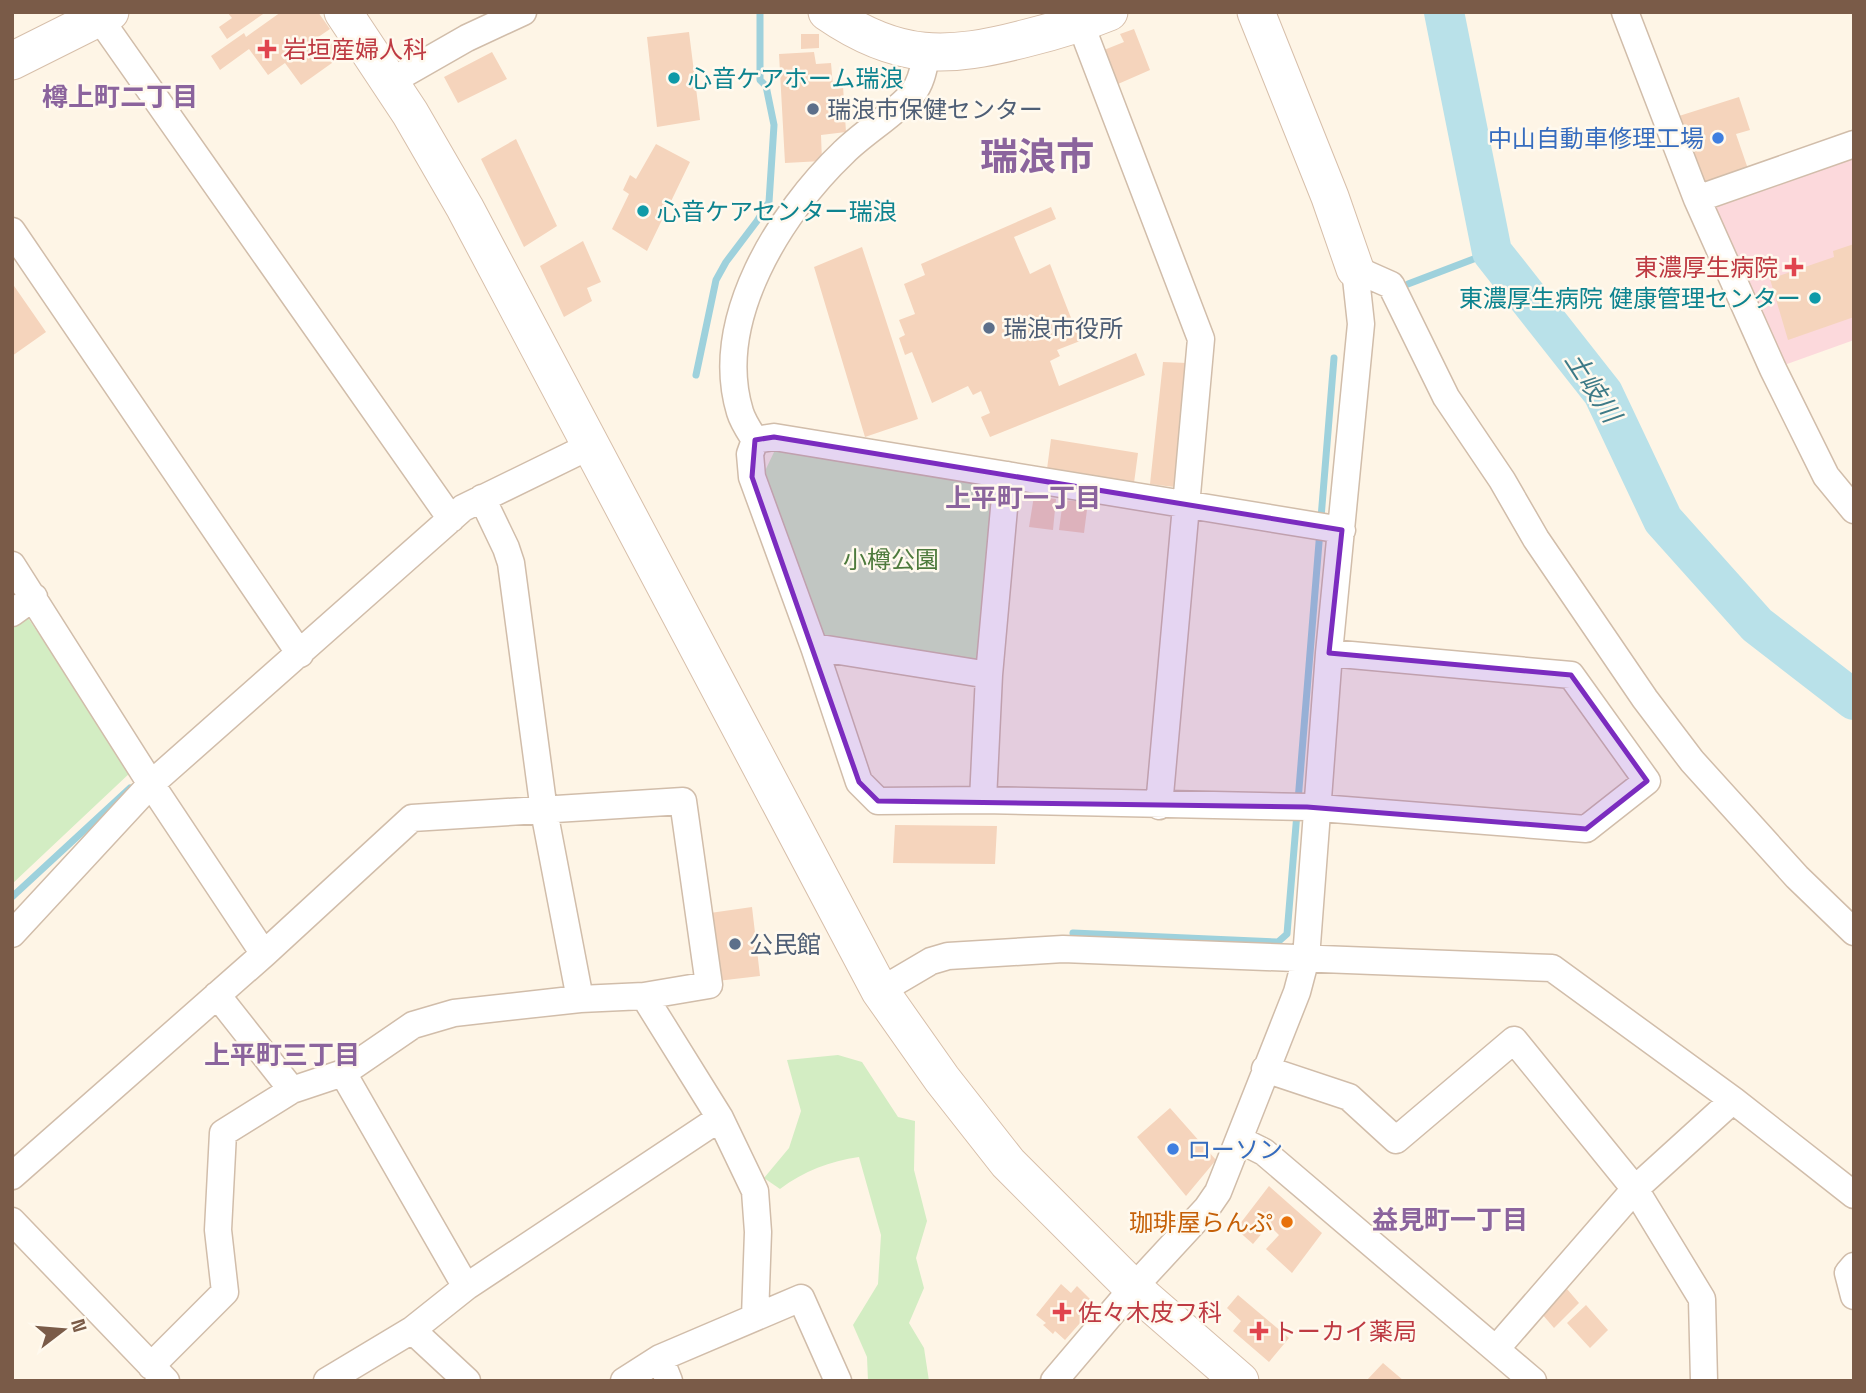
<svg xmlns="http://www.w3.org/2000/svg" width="1866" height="1393" font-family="'Space Grotesk','Noto Sans JP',sans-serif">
<rect width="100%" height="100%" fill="#fef5e6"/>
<path fill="#fcd9dc" d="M 1854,149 L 1854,340 L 1773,369 L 1708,195 Z"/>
<path fill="#d3edc3" d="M 775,450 L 998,483 L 980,665 L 822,641 L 765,471 Z
M 26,615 L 132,771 L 12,884 L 12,624 Z
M 838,1055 L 862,1062 L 898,1117 L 915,1121 L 914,1170 L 927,1221 L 916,1258 L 924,1288 L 909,1323 L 924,1348 L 929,1381 L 868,1381 L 867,1357 L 853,1325 L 878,1284 L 881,1235 L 859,1157 C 830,1161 804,1171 780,1189 L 764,1178 L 789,1148 L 801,1111 L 787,1060 Z"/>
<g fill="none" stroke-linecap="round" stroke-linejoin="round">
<path stroke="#9ed1dc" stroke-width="7" d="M 1408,284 L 1492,252
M 696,375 L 716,280 L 726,262 L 757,221 L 769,202 L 774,125 L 766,86 L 760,80 L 760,12
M 1298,801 L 1334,358
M 12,897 L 130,788
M 1073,933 L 1278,942 L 1287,934 L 1297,813"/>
<path stroke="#b9e1e9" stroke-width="40" d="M 1444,12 L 1492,252 L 1603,393 L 1663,520 L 1757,625 L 1854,700"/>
</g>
<path fill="#f5d4bc" d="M 227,12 L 266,12 L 227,39 L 219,27 L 232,18 Z
M 281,12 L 318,12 L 330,29 L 308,44 L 312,50 L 322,44 L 325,48 L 338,40 L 346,53 L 301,85 L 285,63 L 268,75 L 249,49 L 220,70 L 211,56 L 244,33 L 246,37 Z
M 1134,29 L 1150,70 L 1118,84 L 1104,50 L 1124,42 L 1120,34 Z
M 689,32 L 700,120 L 657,127 L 647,37 Z
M 801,34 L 819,34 L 819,48 L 801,49 Z
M 492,52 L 507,79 L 458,103 L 444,77 Z
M 814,52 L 816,64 L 831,63 L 833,86 L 843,86 L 846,132 L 821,135 L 822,161 L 785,163 L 779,54 Z
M 1739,97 L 1750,130 L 1736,134 L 1748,169 L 1703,184 L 1679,116 Z
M 516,139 L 557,226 L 524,247 L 481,159 Z
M 656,144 L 690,162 L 647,251 L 612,229 L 629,194 L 623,190 L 630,175 L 636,179 Z
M 1051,207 L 1056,219 L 1014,237 L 1030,274 L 1050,264 L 1080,341 L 1057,350 L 1060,356 L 1050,361 L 1059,386 L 1136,353 L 1145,375 L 990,437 L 981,417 L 990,413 L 981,391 L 973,395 L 968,386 L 932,403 L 912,352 L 905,355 L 899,338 L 905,335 L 899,320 L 915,314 L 904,284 L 925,275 L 921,264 Z
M 583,241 L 601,282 L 587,288 L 592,301 L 564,317 L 540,266 Z
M 1854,244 L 1854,317 L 1788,340 L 1770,279 L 1834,257 L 1833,251 Z
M 862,247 L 918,419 L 865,437 L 814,267 Z
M 12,283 L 46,332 L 12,356 Z
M 1163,362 L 1187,363 L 1174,487 L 1150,484 Z
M 1051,439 L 1138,453 L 1134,483 L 1047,469 Z
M 1034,496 L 1056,499 L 1053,530 L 1029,527 Z
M 1063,500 L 1088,502 L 1084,533 L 1059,530 Z
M 895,825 L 997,826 L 995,864 L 893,863 Z
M 752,907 L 760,976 L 717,981 L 710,913 Z
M 1170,1108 L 1216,1160 L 1186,1196 L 1137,1137 Z
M 1269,1186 L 1322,1233 L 1292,1273 L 1266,1249 L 1279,1235 L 1269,1225 L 1253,1244 L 1236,1229 Z
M 1061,1284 L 1071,1293 L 1077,1286 L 1096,1305 L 1065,1340 L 1055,1331 L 1053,1334 L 1043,1325 L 1046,1323 L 1036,1315 Z
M 1567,1289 L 1579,1303 L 1554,1328 L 1542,1314 Z
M 1238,1295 L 1289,1338 L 1269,1362 L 1233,1331 L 1241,1321 L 1227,1308 Z
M 1586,1305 L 1608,1330 L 1590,1348 L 1567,1323 Z
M 1383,1363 L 1404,1381 L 1366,1381 Z"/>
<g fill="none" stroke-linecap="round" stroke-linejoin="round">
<g stroke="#d1bdaa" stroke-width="29">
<path id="street" d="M 95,12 L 451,519
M 1076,12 L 1201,339 L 1159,806
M 1625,12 L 1697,199 L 1773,369 L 1826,476 L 1854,510
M 390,82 L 467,38 L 523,12
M 1697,199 L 1854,144
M 12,231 L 300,654
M 1355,269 L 1391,285 L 1446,397 L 1502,480 L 1536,539 L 1645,699 L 1692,761 L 1797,877 L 1854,932
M 755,440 L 750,454 L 752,477 L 814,647 L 859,782 L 878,801 L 983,800 L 1307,807 L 1586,829 L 1647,781 L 1571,675 L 1329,653
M 755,440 L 774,437 L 1342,530
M 755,440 C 750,432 743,422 740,412 C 712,320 780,213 844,152 C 864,132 895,114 913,93 C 922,82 924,66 927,53
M 482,498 L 506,548 L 511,563 L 544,811 L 580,999
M 12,565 L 151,784 L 264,954
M 12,613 L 34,597
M 814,647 L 989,675
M 983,800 L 989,675 L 1007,475
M 12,934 L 151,784 L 463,508 L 590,446
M 880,991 L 931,961 L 948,956 L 1063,949 L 1552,968 L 1733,1100 L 1854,1195
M 217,995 L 292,1090
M 644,996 L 720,1118 L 755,1191 L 758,1232 L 755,1317
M 1265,1069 L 1349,1097 L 1396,1140 L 1514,1040 L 1635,1189 L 1733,1100
M 343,1073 L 466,1287
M 1240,1140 L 1264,1152 L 1533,1381
M 12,1176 L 264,954 L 412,818 L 683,801 L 709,985 L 644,996 L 580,999 L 454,1013 L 413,1025 L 343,1073 L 292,1090 L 223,1133 L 218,1230 L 225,1292 L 151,1366
M 12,1221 L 166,1381
M 1854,1266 L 1848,1273 L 1854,1296
M 412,1330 L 467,1381
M 1496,1349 L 1635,1189 L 1702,1299 L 1704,1381
M 660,1358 L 669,1381
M 327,1381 L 412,1330 L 466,1287 L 720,1118
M 624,1381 L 660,1358 L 801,1298 L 838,1381
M 1054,1381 L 1133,1288 L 1207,1208 L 1218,1192 L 1297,992 L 1306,958 L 1329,653 L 1361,324 L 1355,269"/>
</g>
<g stroke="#d7bfaa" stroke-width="39">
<path id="secondary" d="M 343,12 L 410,113 L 465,208 L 880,991 L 942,1079 L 1008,1163 L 1133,1288 L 1240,1381
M 827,12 C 898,61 947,59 1027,38 C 1055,31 1082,23 1109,12
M 1256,12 L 1330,197 L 1355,269
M 12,61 L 110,12"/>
</g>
<use href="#street" stroke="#fff" stroke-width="26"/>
<use href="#secondary" stroke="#fff" stroke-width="37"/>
</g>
<path fill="#7b2cbf" fill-opacity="0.2" stroke="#7b2cbf" stroke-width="5" stroke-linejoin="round" d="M 774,437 L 1342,530 L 1329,653 L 1571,675 L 1647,781 L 1586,829 L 1307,807 L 878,801 L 859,782 L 752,477 L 755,440 Z"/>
<g fill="#e0444e" stroke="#fff9ee" stroke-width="2.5">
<path d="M263.5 38.5h7v7h7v7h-7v7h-7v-7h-7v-7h7z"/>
<path d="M1790.5 256.5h7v7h7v7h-7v7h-7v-7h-7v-7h7z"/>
<path d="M1058.5 1301.5h7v7h7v7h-7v7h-7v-7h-7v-7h7z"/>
<path d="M1255.5 1320.5h7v7h7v7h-7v7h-7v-7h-7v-7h7z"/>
</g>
<g fill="#0f9aa8" stroke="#fff9ee" stroke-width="2.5">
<circle cx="674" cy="78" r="7"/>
<circle cx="643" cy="211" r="7"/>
<circle cx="1815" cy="298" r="7"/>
</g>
<g fill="#5c6f8a" stroke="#fff9ee" stroke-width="2.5">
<circle cx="813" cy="109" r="7"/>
<circle cx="989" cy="328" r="7"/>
<circle cx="735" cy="944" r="7"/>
</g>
<g fill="#3f7fe0" stroke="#fff9ee" stroke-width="2.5">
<circle cx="1718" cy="138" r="7"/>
<circle cx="1173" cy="1149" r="7"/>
</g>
<circle fill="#e8710a" stroke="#fff9ee" stroke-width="2.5" cx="1287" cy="1222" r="7"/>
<g text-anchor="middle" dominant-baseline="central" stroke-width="5" stroke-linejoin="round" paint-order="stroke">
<g font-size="24" fill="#be3a42" stroke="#fff9ee" text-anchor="start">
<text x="283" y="49">岩垣産婦人科</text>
<text x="1778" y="267" text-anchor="end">東濃厚生病院</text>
<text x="1078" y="1312">佐々木皮フ科</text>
<text x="1273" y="1331">トーカイ薬局</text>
</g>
<g font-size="24" fill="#0d838f" stroke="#fff9ee" text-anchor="start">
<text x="688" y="78">心音ケアホーム瑞浪</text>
<text x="657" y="211">心音ケアセンター瑞浪</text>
<text x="1801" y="298" text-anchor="end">東濃厚生病院 健康管理センター</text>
</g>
<g font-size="24" fill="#4e5e75" stroke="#fff9ee" text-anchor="start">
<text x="827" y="109">瑞浪市保健センター</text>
<text x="1003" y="328">瑞浪市役所</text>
<text x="749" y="944">公民館</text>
</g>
<g font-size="24" fill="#366cbe" stroke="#fff9ee" text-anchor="end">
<text x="1704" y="138">中山自動車修理工場</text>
<text x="1187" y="1149" text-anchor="start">ローソン</text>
</g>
<g font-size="24" fill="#4d7a3c" stroke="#fff9ee">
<text x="891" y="559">小樽公園</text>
</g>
<g font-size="24" fill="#c56008" stroke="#fff9ee" text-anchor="end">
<text x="1273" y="1222">珈琲屋らんぷ</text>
</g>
<g font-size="26" font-weight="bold" fill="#8b649d" stroke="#fff9ee">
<text x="120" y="97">樽上町二丁目</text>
<text x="1023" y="498">上平町一丁目</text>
<text x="282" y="1055">上平町三丁目</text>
<text x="1450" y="1220">益見町一丁目</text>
</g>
<g font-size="26" font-style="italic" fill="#3d7a87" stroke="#fff9ee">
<text transform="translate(1593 387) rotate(57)">土岐川</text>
</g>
<g font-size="38" font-weight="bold" fill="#8b649d" stroke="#fff9ee">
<text x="1037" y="157">瑞浪市</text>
</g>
</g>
<rect width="1866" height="1393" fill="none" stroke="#7a5b48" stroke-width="28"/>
<g transform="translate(63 1330) rotate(74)" stroke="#fff9ee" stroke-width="5" paint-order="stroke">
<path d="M0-5L12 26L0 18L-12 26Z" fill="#7a5b48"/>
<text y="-10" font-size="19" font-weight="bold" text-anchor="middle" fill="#7a5b48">N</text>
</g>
</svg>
